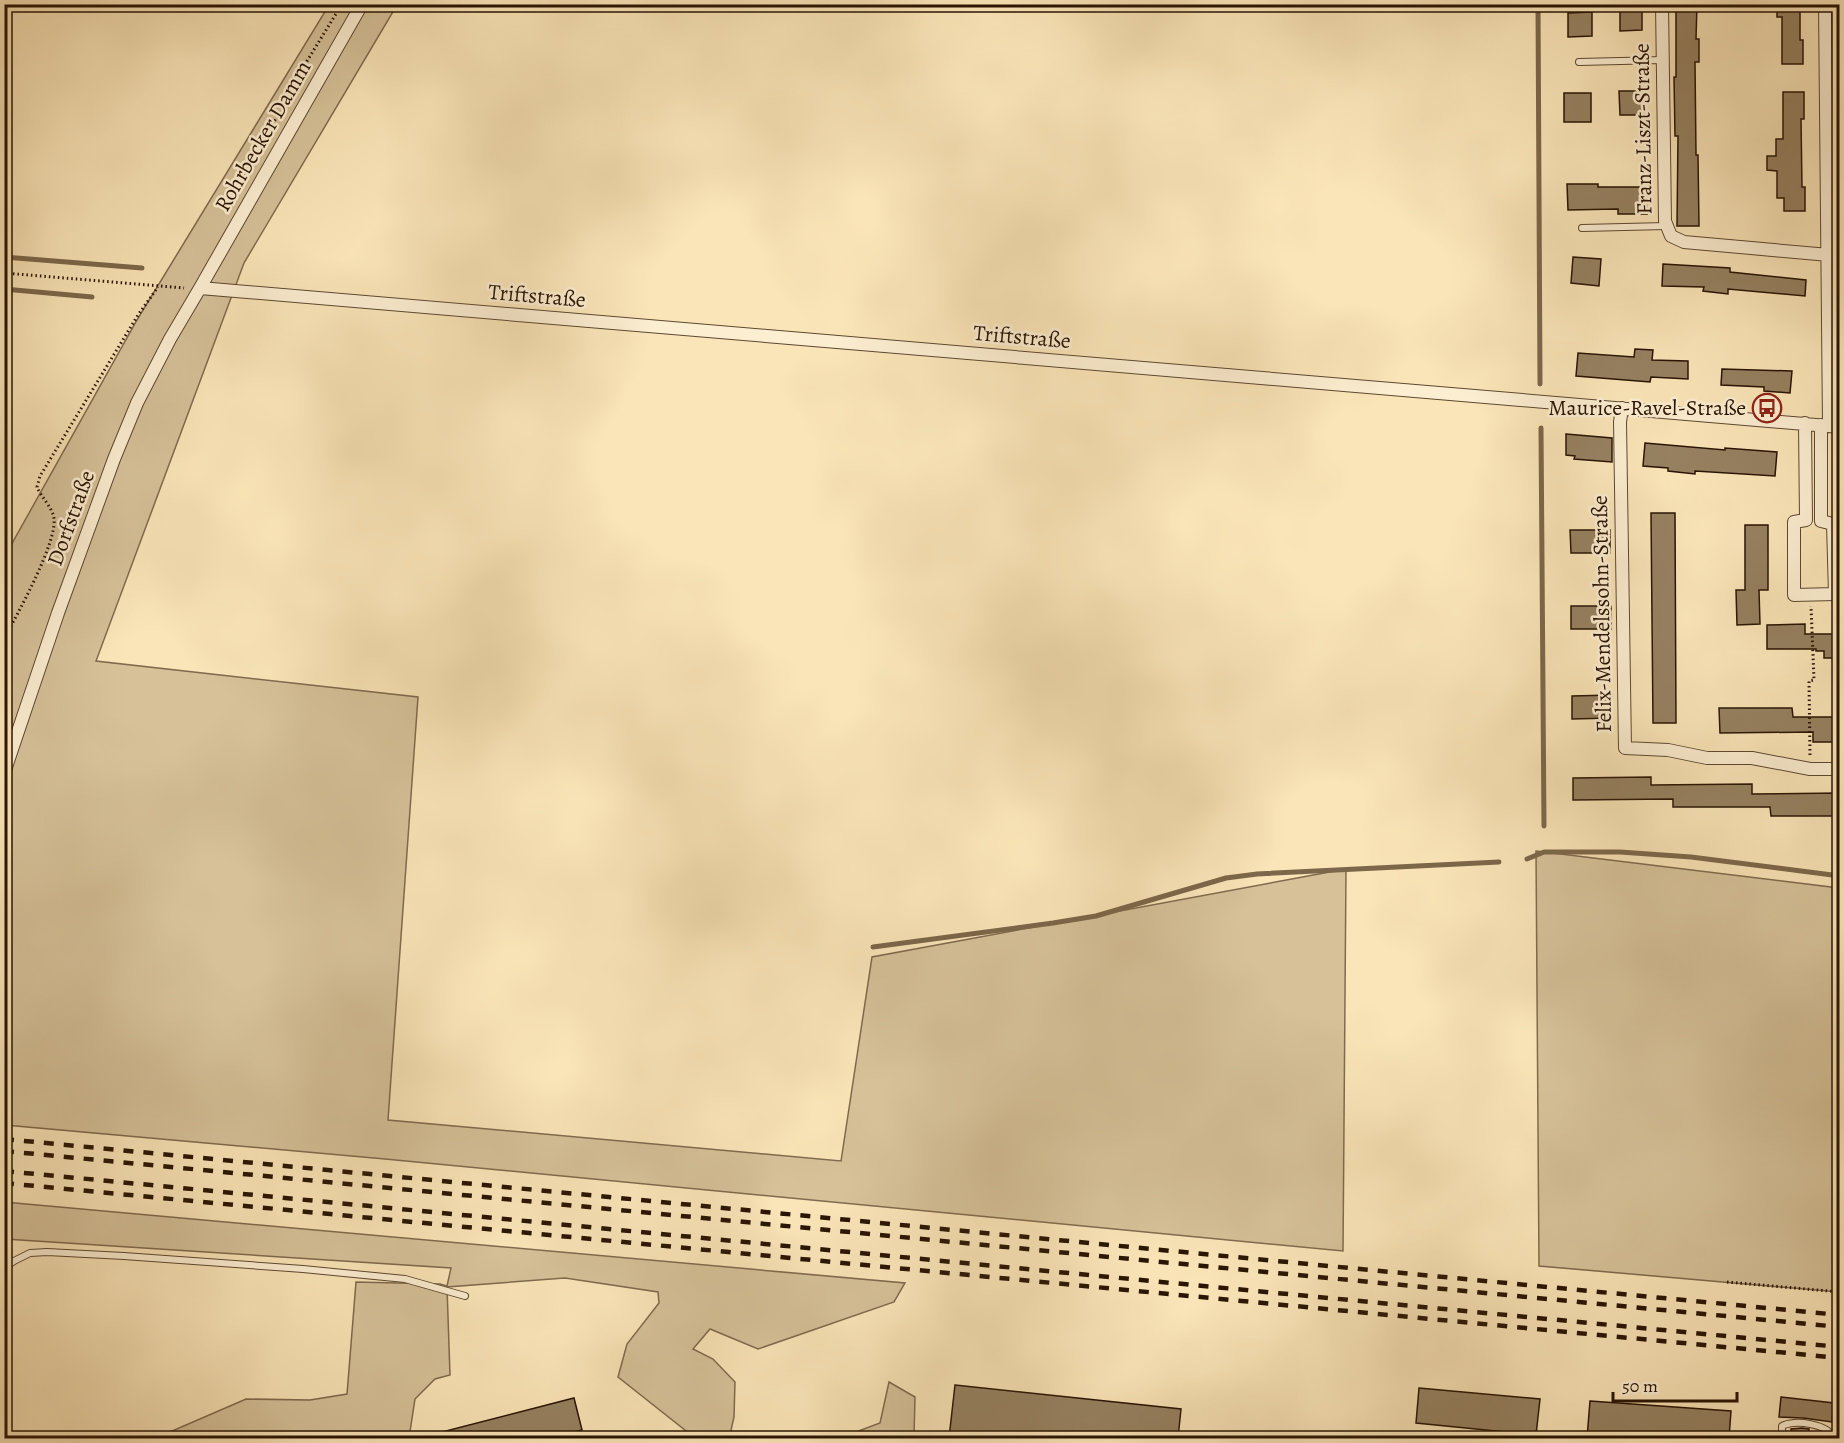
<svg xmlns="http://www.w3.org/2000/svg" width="1844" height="1443" font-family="Alegreya,serif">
<rect width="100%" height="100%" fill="#fae5b8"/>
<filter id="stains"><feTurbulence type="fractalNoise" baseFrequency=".00333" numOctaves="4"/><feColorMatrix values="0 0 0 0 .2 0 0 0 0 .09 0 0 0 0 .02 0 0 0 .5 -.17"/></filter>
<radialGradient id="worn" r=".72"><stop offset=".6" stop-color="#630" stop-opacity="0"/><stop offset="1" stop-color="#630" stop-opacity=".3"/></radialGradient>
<path fill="#d6c199" stroke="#806a4e" stroke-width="1.5" d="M 329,5 L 397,5 L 244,263 L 96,661 L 418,697 L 388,1120 L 841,1161 L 872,957 L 1346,869 L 1343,1251 L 385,1159 L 5,1125 L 5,556 L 137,320 Z
M 1536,851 L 1839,888 L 1839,1292 L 1539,1266 Z
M 4,1202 L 905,1283 L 894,1302 L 758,1349 L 710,1329 L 693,1349 L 713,1359 L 735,1382 L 734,1417 L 731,1430 L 736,1438 L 695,1438 L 618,1377 L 627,1344 L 659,1303 L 658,1292 L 565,1278 L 447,1287 L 450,1375 L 435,1379 L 415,1399 L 409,1438 L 156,1438 L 246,1399 L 310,1400 L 347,1394 L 356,1282 L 440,1284 L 447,1286 L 451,1268 L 5,1239 Z
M 889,1382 L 915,1397 L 914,1436 L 916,1438 L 840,1438 L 880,1423 Z"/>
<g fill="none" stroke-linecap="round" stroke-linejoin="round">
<path stroke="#7c674a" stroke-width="5" d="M 1538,4 L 1540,384
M 4,257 L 142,268
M 4,289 L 92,297
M 1541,428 L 1544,826
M 1527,859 L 1544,852 L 1620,852 L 1691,857 L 1840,876
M 873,947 L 1053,923 L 1096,916 L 1226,878 L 1257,874 L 1499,862"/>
</g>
<path fill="#968161" stroke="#291403" stroke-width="1.5" d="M 1676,4 L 1697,4 L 1696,39 L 1699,39 L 1699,62 L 1695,62 L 1696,155 L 1698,155 L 1699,226 L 1677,226 L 1678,136 L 1675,136 L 1674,77 L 1676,77 Z
M 1777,4 L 1800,4 L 1800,40 L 1803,40 L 1803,64 L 1782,64 L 1782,17 L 1777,17 Z
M 1620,10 L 1642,10 L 1642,30 L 1620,31 Z
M 1592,12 L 1592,36 L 1568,37 L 1568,13 Z
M 1619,91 L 1642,91 L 1643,115 L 1620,115 Z
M 1783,92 L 1804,92 L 1804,119 L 1801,119 L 1802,187 L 1805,187 L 1805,211 L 1784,211 L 1784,198 L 1777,198 L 1777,171 L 1767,170 L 1767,156 L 1776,156 L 1776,139 L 1783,139 Z
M 1564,93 L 1591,93 L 1591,122 L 1564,122 Z
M 1567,184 L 1598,184 L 1598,187 L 1646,187 L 1647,214 L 1618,214 L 1618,209 L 1568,210 Z
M 1573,257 L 1601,259 L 1599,286 L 1571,283 Z
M 1663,264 L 1730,268 L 1730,272 L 1806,280 L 1805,296 L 1728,289 L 1728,294 L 1703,291 L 1704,287 L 1662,286 Z
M 1635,349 L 1653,350 L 1652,360 L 1688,361 L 1688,379 L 1651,377 L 1650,382 L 1576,376 L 1578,353 L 1634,357 Z
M 1722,369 L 1792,371 L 1790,393 L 1764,391 L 1764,387 L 1721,385 Z
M 1566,434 L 1612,438 L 1612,462 L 1574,459 L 1575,456 L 1566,455 Z
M 1645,443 L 1725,450 L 1725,448 L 1777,452 L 1775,476 L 1695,471 L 1695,474 L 1668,471 L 1668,468 L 1643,466 Z
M 1651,513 L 1675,513 L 1676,723 L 1653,723 Z
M 1745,525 L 1768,525 L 1768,590 L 1759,590 L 1760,624 L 1737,625 L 1736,590 L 1745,590 Z
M 1570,530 L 1610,530 L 1610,553 L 1571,553 Z
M 1571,606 L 1611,606 L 1611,629 L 1571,629 Z
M 1805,624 L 1805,634 L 1839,634 L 1839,658 L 1824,658 L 1824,651 L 1816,651 L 1816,649 L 1767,649 L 1767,625 Z
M 1612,695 L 1612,718 L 1572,719 L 1572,696 Z
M 1719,708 L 1792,708 L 1793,717 L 1839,717 L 1839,742 L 1813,742 L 1813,732 L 1720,733 Z
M 1651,777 L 1651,785 L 1752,784 L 1752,794 L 1839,793 L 1839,816 L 1771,816 L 1770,807 L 1673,807 L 1673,799 L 1573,800 L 1573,778 Z
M 955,1385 L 1181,1409 L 1178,1438 L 949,1438 Z
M 1419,1388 L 1540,1399 L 1536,1435 L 1416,1423 Z
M 1781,1397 L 1834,1403 L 1832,1422 L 1803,1418 L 1779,1417 Z
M 574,1398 L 582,1430 L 550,1438 L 434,1438 L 434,1434 Z
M 1590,1401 L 1731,1411 L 1729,1438 L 1587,1438 Z
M 1802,1428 L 1809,1429 L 1809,1438 L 1791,1438 L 1791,1429 Z"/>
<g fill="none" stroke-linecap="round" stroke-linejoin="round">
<g stroke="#5d4830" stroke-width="8">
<path id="service" d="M 1579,62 L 1663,60
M 1828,171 L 1840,171
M 1582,228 L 1666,226
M 4,1268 L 14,1261 L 30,1253 L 47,1252 L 124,1256 L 303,1269 L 405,1279 L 465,1296
M 1330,1438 L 1334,1435 L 1371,1438
M 1782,1438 L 1782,1426 C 1794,1419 1829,1424 1833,1438"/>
</g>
<g stroke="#5d4830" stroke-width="14">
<path id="minor" d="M 1662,4 L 1665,221 L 1671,236 L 1684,242 L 1829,255
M 1825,4 L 1829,426
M 200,288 L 1840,427
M 1622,408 L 1620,422 L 1625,748 L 1668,750 L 1707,758 L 1752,758 L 1810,769 L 1840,769
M 1805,423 L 1806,520 L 1794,522 L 1794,595 L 1835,594 L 1833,524 L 1821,521 L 1821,425
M 4,773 L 58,613 L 114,459 L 137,403 L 170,339 L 200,288 L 362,4"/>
</g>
<path stroke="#291403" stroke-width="3" stroke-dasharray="1.5 3" stroke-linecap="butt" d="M 234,196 L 304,66 L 342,4
M 4,273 L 184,288
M 4,638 C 17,616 57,542 54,519 C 53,508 41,497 37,487 L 40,476 L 138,315 L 158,287
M 1810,755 L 1809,681 L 1814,680 L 1811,606
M 1727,1282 L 1840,1292"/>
<use href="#service" stroke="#fceed1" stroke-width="6"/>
<use href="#minor" stroke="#fceed1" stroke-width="12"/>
<path stroke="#291403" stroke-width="4.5" stroke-dasharray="10 10" stroke-linecap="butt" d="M 4,1139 L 1840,1315
M 4,1151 L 1840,1327
M 4,1171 L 1840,1347
M 4,1183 L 1840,1358"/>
</g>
<defs>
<g id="bus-ring" transform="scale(1.5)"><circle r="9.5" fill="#fceed1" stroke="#8f2418" stroke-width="1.5"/><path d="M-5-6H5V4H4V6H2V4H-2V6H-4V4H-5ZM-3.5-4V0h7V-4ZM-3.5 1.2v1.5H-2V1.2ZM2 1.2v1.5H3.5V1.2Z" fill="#8f2418"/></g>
</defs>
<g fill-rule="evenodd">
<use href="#bus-ring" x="1767" y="408"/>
</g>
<g text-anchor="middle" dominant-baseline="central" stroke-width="5" stroke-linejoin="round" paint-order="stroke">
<g font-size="22" fill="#291403" stroke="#fceed1">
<text transform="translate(1643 129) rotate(-91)">Franz-Liszt-Straße</text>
<text transform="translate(263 136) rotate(-60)">Rohrbecker Damm</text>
<text transform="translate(537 296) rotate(5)">Triftstraße</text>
<text transform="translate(1022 337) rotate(5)">Triftstraße</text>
<text transform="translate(71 518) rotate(-70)">Dorfstraße</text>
<text transform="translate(1602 614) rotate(-91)">Felix-Mendelssohn-Straße</text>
</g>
<g font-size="22" fill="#291403" stroke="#fceed1" text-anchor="end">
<text x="1746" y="408">Maurice-Ravel-Straße</text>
</g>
</g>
<rect width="1844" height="1443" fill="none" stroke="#fae5b8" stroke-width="24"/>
<rect x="6" y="6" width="1832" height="1431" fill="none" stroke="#291403" stroke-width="3"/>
<rect x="12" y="12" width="1820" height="1419" fill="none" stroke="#291403" stroke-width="1.5"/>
<path d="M1613 1392v9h124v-9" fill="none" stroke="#291403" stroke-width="3"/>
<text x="1622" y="1392" font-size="18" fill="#291403" stroke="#fceed1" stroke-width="4.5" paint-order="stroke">50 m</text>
<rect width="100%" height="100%" filter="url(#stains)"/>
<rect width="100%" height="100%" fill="url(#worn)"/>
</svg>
